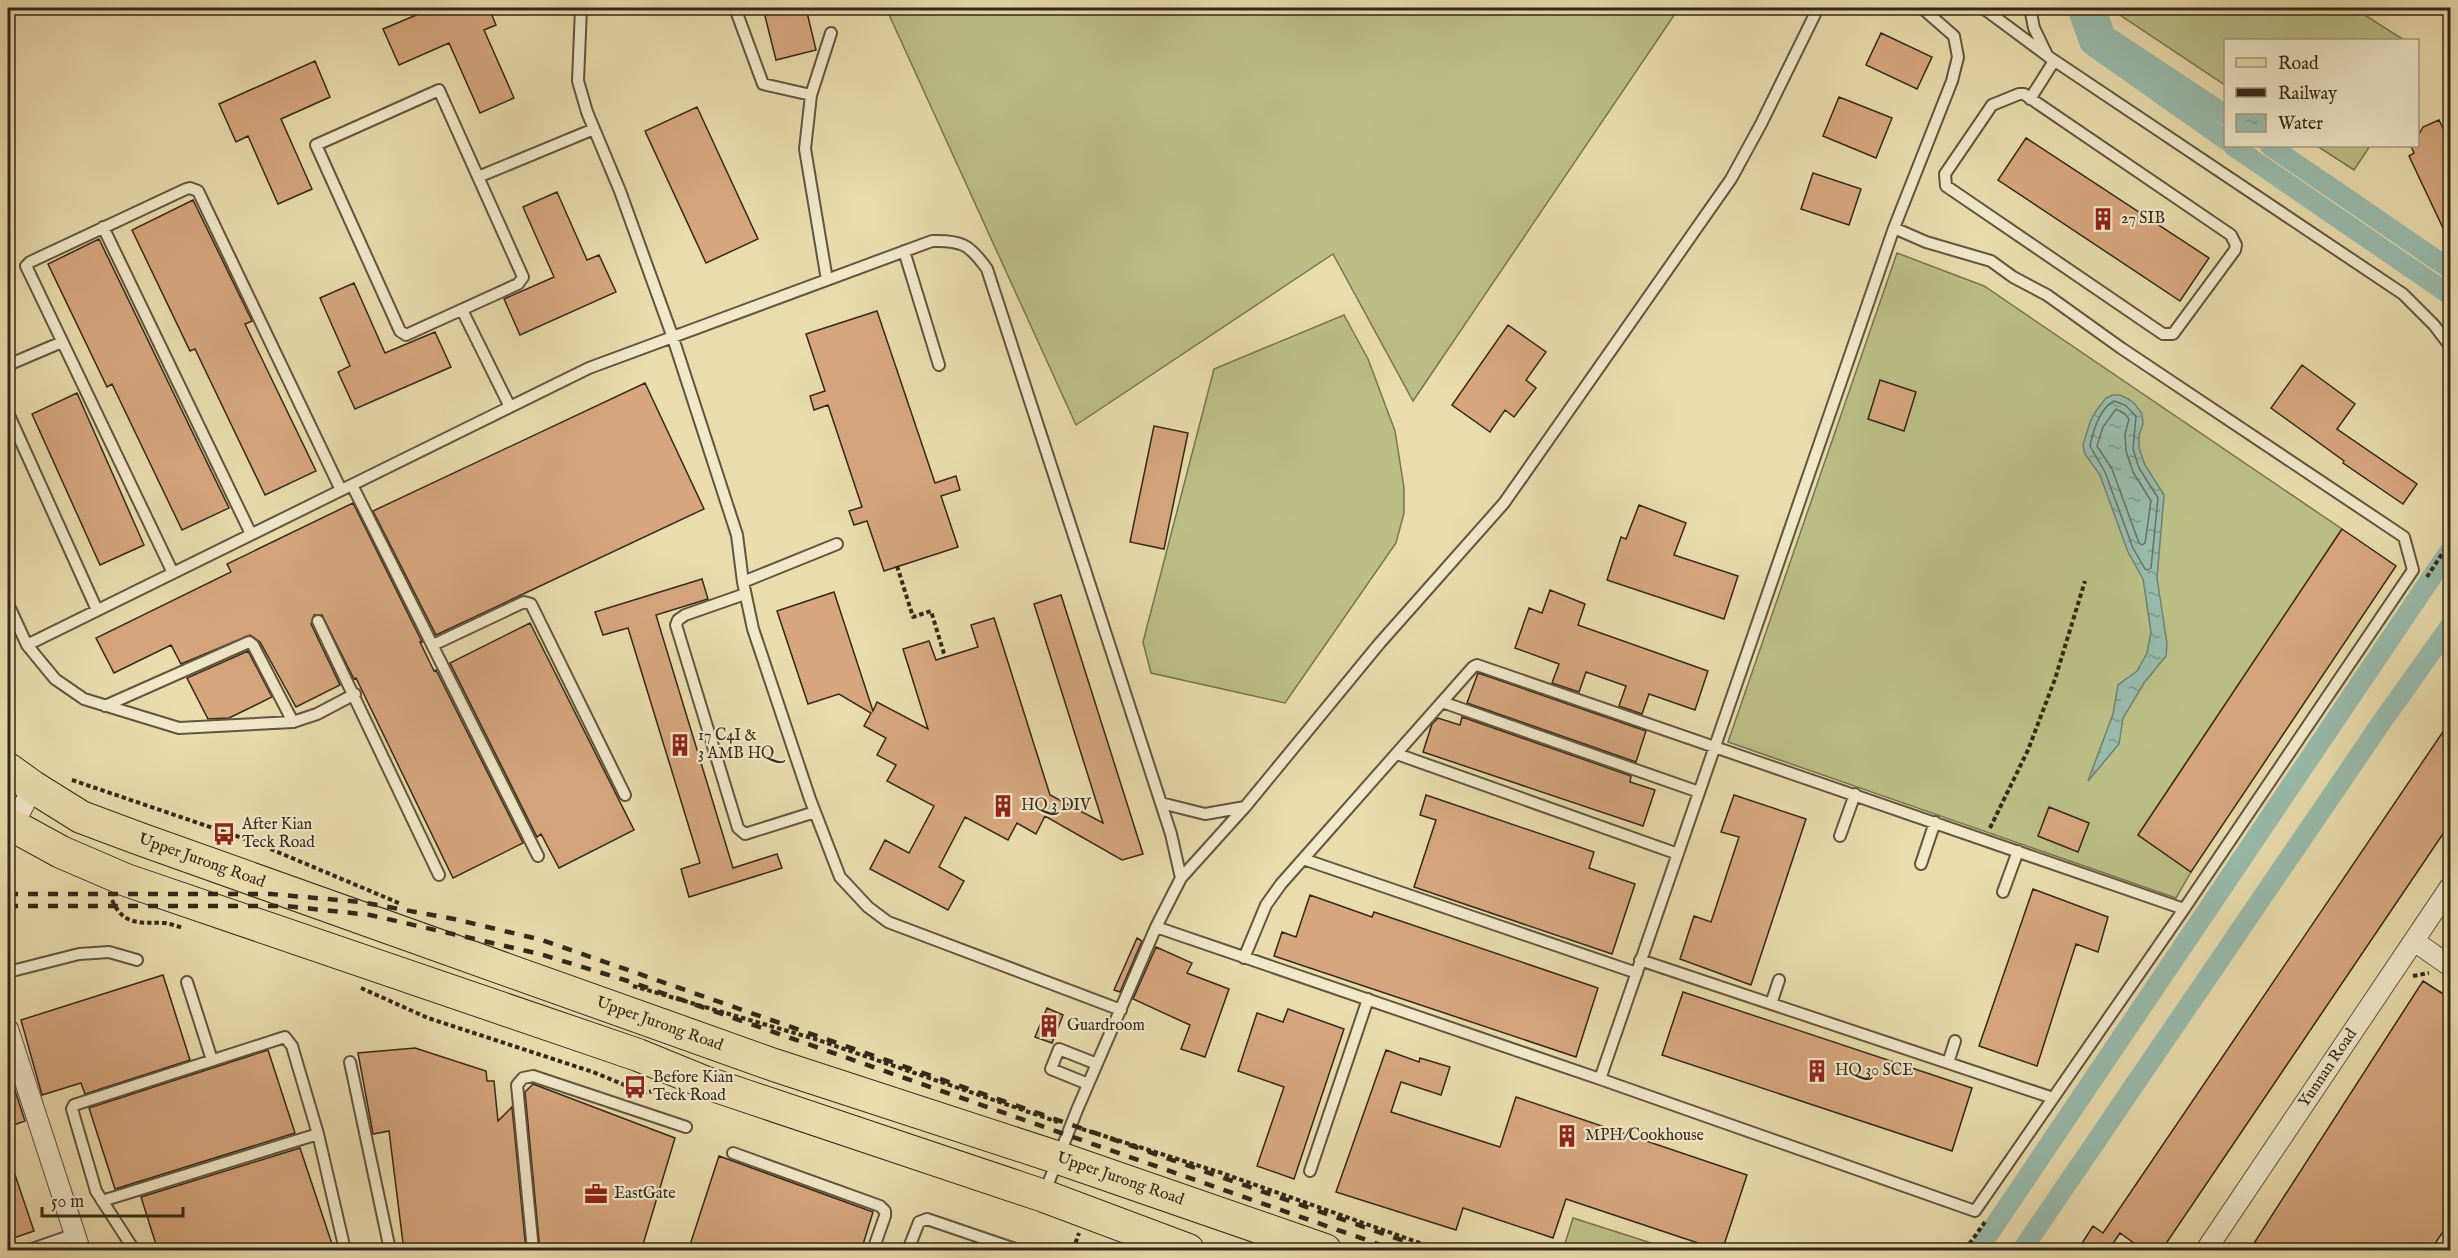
<svg xmlns="http://www.w3.org/2000/svg" width="2458" height="1258" font-family="'IM FELL English',serif">
<defs>
<pattern id="water-ripples" width="26" height="14" patternUnits="userSpaceOnUse" patternTransform="scale(1.5)"><rect width="26" height="14" fill="#98bbac"/><path d="M2 4q2-2 4 0t4 0M15 11q2-2 4 0t4 0" fill="none" stroke="#7d988b"/></pattern>
</defs>
<rect width="100%" height="100%" fill="#eadcad"/>
<filter id="stains"><feTurbulence type="fractalNoise" baseFrequency=".00333" numOctaves="4"/><feColorMatrix values="0 0 0 0 .2 0 0 0 0 .09 0 0 0 0 .02 0 0 0 .5 -.17"/></filter>
<radialGradient id="worn" r=".72"><stop offset=".6" stop-color="#630" stop-opacity="0"/><stop offset="1" stop-color="#630" stop-opacity=".3"/></radialGradient>
<path fill="#bbbf86" stroke="#777450" stroke-width="1.5" d="M 886,8 L 1679,8 L 1413,401 L 1333,254 L 1076,425 Z
M 2116,8 L 2354,8 L 2404,40 L 2226,40 L 2225,85 L 2114,11 Z
M 2317,146 L 2370,146 L 2354,170 Z
M 1897,253 L 1984,286 L 2342,529 L 2138,835 L 2191,872 L 2176,898 L 1728,742 Z
M 1344,315 L 1368,359 L 1395,431 L 1404,488 L 1404,513 L 1396,543 L 1285,703 L 1151,673 L 1143,642 L 1214,369 Z
M 1573,1218 L 1673,1250 L 1563,1250 Z"/>
<path fill="url(#water-ripples)" stroke="#708071" stroke-width="1.5" d="M 2113,395 L 2120,395 L 2128,399 L 2135,404 L 2142,414 L 2143,424 L 2139,435 L 2139,448 L 2145,465 L 2164,495 L 2157,578 L 2167,644 L 2166,656 L 2144,683 L 2123,718 L 2119,744 L 2088,781 L 2113,714 L 2118,685 L 2137,671 L 2147,653 L 2151,632 L 2143,579 L 2128,552 L 2100,475 L 2085,454 L 2083,445 L 2090,422 L 2096,411 L 2106,398 Z"/>
<g fill="none" stroke-linecap="round" stroke-linejoin="round">
<path stroke="#667262" stroke-width="1.5" d="M 2114,401 L 2125,405 L 2136,416 L 2133,449 L 2139,468 L 2158,498 L 2151,568 L 2148,570 L 2145,569 L 2133,548 L 2105,472 L 2090,446 C 2093,431 2099,409 2114,401 Z
M 2116,409 L 2125,414 L 2129,419 L 2125,434 L 2126,451 L 2133,472 L 2151,501 L 2145,543 L 2142,545 L 2139,543 L 2112,469 L 2097,446 L 2103,427 Z"/>
<path stroke="#98bbac" stroke-width="20" d="M 2077,8 L 2090,44 L 2226,140
M 2096,8 L 2105,35 L 2226,115
M 2233,146 L 2450,295
M 2270,146 L 2450,269
M 1978,1250 L 2450,550
M 2022,1250 L 2381,723 L 2450,626"/>
</g>
<path fill="#d7a67e" stroke="#332819" stroke-width="1.5" d="M 433,8 L 489,8 L 496,25 L 484,30 L 514,98 L 480,113 L 449,43 L 399,65 L 383,29 Z
M 763,8 L 806,8 L 816,50 L 776,60 Z
M 1881,33 L 1932,57 L 1917,89 L 1866,65 Z
M 315,61 L 330,97 L 281,119 L 312,189 L 278,204 L 248,136 L 236,142 L 219,104 Z
M 1839,97 L 1892,118 L 1876,158 L 1823,136 Z
M 697,107 L 758,239 L 706,263 L 645,131 Z
M 2439,120 L 2451,145 L 2451,245 L 2409,156 L 2414,153 L 2411,146 L 2418,146 L 2418,136 L 2423,127 Z
M 2026,138 L 2209,258 L 2180,301 L 1998,180 Z
M 1813,173 L 1861,189 L 1849,225 L 1801,209 Z
M 557,192 L 587,260 L 599,255 L 616,292 L 520,335 L 504,299 L 554,277 L 523,207 Z
M 193,200 L 252,321 L 245,324 L 316,471 L 265,495 L 195,349 L 190,351 L 132,230 Z
M 99,239 L 229,508 L 182,530 L 112,384 L 107,387 L 48,264 Z
M 354,283 L 385,353 L 435,332 L 451,367 L 355,409 L 338,372 L 350,366 L 320,298 Z
M 877,311 L 935,483 L 956,476 L 960,490 L 941,496 L 958,547 L 884,571 L 867,521 L 854,525 L 849,511 L 862,507 L 828,405 L 814,410 L 810,396 L 825,391 L 806,334 Z
M 1508,325 L 1546,352 L 1526,380 L 1536,388 L 1514,417 L 1505,410 L 1490,432 L 1452,405 Z
M 2302,365 L 2355,404 L 2337,429 L 2417,484 L 2403,504 L 2343,463 L 2344,461 L 2271,408 Z
M 1880,380 L 1916,392 L 1904,431 L 1868,419 Z
M 645,383 L 704,509 L 436,635 L 373,511 Z
M 77,393 L 144,545 L 100,565 L 32,414 Z
M 1154,426 L 1188,433 L 1164,549 L 1130,542 Z
M 353,503 L 422,642 L 420,642 L 434,671 L 436,670 L 523,843 L 453,878 L 356,678 L 354,679 L 322,615 L 314,615 L 311,624 L 340,685 L 296,707 L 260,642 L 250,635 L 181,664 L 171,645 L 114,673 L 96,638 L 231,572 L 227,564 Z
M 1639,505 L 1686,523 L 1674,555 L 1738,576 L 1724,619 L 1607,580 L 1621,537 L 1626,539 Z
M 2342,529 L 2396,566 L 2191,872 L 2138,835 Z
M 702,579 L 708,599 L 656,615 L 733,868 L 777,854 L 782,868 L 689,897 L 681,869 L 700,863 L 628,628 L 603,635 L 595,612 Z
M 1550,590 L 1585,604 L 1578,625 L 1708,671 L 1695,710 L 1649,694 L 1642,714 L 1619,706 L 1626,686 L 1586,672 L 1579,692 L 1552,683 L 1559,664 L 1515,648 L 1529,608 L 1542,613 Z
M 834,592 L 873,711 L 877,702 L 928,729 L 903,649 L 929,641 L 936,660 L 978,647 L 971,625 L 994,618 L 1050,795 L 1103,823 L 1034,604 L 1061,595 L 1143,854 L 1122,860 L 1045,816 L 1036,834 L 1017,823 L 1008,840 L 965,817 L 939,867 L 964,881 L 948,910 L 870,869 L 885,840 L 909,853 L 934,806 L 887,781 L 896,765 L 877,755 L 886,738 L 864,726 L 871,713 L 839,694 L 808,704 L 777,611 Z
M 530,623 L 634,830 L 559,868 L 541,834 L 537,837 L 450,663 Z
M 248,651 L 272,697 L 229,718 L 208,719 L 187,678 Z
M 1478,673 L 1646,731 L 1636,762 L 1467,703 Z
M 1462,717 L 1631,776 L 1630,782 L 1655,790 L 1643,826 L 1423,752 L 1432,724 L 1438,718 L 1460,725 Z
M 2451,720 L 2451,822 L 2161,1251 L 2145,1251 L 2120,1233 L 2108,1251 L 2077,1251 L 2093,1226 L 2103,1233 Z
M 1426,795 L 1594,852 L 1589,868 L 1635,884 L 1612,954 L 1414,887 L 1436,820 L 1420,815 Z
M 1734,795 L 1806,819 L 1751,985 L 1680,959 L 1694,916 L 1711,922 L 1739,837 L 1721,832 Z
M 2049,807 L 2089,823 L 2078,852 L 2038,836 Z
M 2033,889 L 2108,917 L 2098,952 L 2076,944 L 2037,1066 L 1979,1046 Z
M 1310,895 L 1372,917 L 1374,912 L 1598,988 L 1576,1057 L 1274,956 L 1282,932 L 1296,937 Z
M 1137,938 L 1142,941 L 1120,992 L 1114,990 Z
M 1156,947 L 1192,963 L 1187,973 L 1229,989 L 1205,1057 L 1181,1049 L 1190,1025 L 1133,999 Z
M 163,975 L 190,1060 L 85,1094 L 81,1083 L 42,1095 L 21,1020 Z
M 2423,981 L 2451,999 L 2451,1220 L 2430,1251 L 2249,1251 Z
M 1683,992 L 1972,1088 L 1952,1151 L 1662,1055 Z
M 1047,1008 L 1063,1015 L 1052,1043 L 1035,1037 Z
M 1288,1009 L 1344,1029 L 1294,1179 L 1257,1166 L 1284,1087 L 1238,1071 L 1257,1013 L 1283,1022 Z
M 415,1048 L 486,1071 L 487,1081 L 494,1081 L 498,1121 L 512,1107 L 526,1251 L 404,1251 L 389,1131 L 373,1134 L 358,1053 Z
M 268,1050 L 295,1133 L 115,1189 L 89,1108 Z
M 1386,1050 L 1419,1062 L 1420,1058 L 1450,1067 L 1441,1095 L 1401,1082 L 1391,1112 L 1500,1147 L 1516,1097 L 1747,1175 L 1722,1251 L 1566,1199 L 1553,1238 L 1463,1208 L 1456,1230 L 1336,1192 Z
M 8,1069 L 25,1121 L 8,1127 Z
M 533,1084 L 675,1138 L 641,1251 L 540,1251 L 525,1092 Z
M 300,1148 L 333,1247 L 322,1251 L 158,1251 L 141,1197 Z
M 719,1156 L 873,1212 L 861,1251 L 688,1251 Z
M 8,1160 L 10,1160 L 34,1231 L 8,1240 Z"/>
<g fill="none" stroke-linecap="round" stroke-linejoin="round">
<g stroke="#61553e" stroke-width="14">
<path id="lane" d="M 581,8 L 578,81 L 587,112 L 620,191 L 672,335 L 737,535 L 743,582 L 753,629 L 810,799 L 840,877 L 868,907 L 888,922 L 1121,1010
M 735,8 L 763,84 L 811,95
M 1983,8 L 2049,57 L 2403,294 L 2434,325 L 2450,346
M 2030,8 L 2034,28 L 2047,55
M 439,90 L 523,277 L 518,284 L 406,335 L 400,331 L 316,145 Z
M 2019,94 L 2024,94 L 2231,235 L 2236,245 L 2235,250 L 2173,334 L 2163,334 L 1946,186 L 1945,174 L 1992,105 Z
M 2030,99 L 2054,61
M 478,177 L 594,129
M 103,227 L 251,534
M 904,251 L 939,365
M 827,280 L 805,149 L 811,95 L 831,33
M 462,310 L 510,407
M 8,365 L 62,342
M 8,413 L 97,610
M 352,485 L 538,856
M 173,573 L 28,270 L 26,266 L 30,262 L 186,189 L 190,188 L 198,191 L 341,490
M 743,582 L 837,544
M 745,594 L 685,615 L 678,620 L 676,625 L 738,828 L 745,834 L 815,812
M 8,604 L 27,645 L 55,679 L 84,699 L 179,728 L 293,722 L 317,714 L 355,694
M 318,621 L 439,875
M 27,645 L 589,368 L 932,241 C 962,240 970,245 987,269 L 1171,834 L 1181,878
M 433,645 L 524,602 L 531,604 L 625,795
M 1442,702 L 1699,792
M 105,706 L 249,642 L 253,645 L 293,722
M 1397,754 L 1678,854
M 1161,803 L 1205,814 L 1245,807
M 1840,836 L 1855,794
M 1303,859 L 1637,973
M 1921,864 L 1935,822
M 2003,892 L 2018,851
M 1156,927 L 1600,1079 L 1975,1211 L 2184,909 L 2413,570 L 2404,537 L 2121,348 L 2047,295 L 2013,277 L 1991,261 L 1926,242 L 1894,228
M 1244,958 L 1266,905 L 1281,884 L 1473,667 L 1477,665 L 2184,909
M 1640,960 L 2053,1098
M 8,972 L 79,954 L 109,952 L 137,960
M 187,982 L 212,1060
M 1771,1004 L 1779,980
M 350,1062 L 390,1250
M 1948,1063 L 1955,1041
M 1600,1079 L 1894,228 L 1952,81 L 1958,57 L 1954,36 L 1922,8
M 1088,1084 L 1051,1069 L 1059,1049 L 1097,1064
M 733,1153 L 880,1206 L 885,1211 L 885,1216 L 873,1250
M 1310,1171 L 1368,999
M 1044,1194 L 1077,1110 L 1156,927 L 1181,878 L 1245,807 L 1379,644 L 1504,503 L 1731,179 L 1761,124 L 1818,8
M 102,1201 L 318,1134
M 29,1250 L 75,1234
M 134,1250 L 96,1191 L 72,1109 L 74,1105 L 285,1037 L 292,1046 L 318,1134 L 345,1250
M 533,1250 L 517,1085 L 523,1078 L 533,1076 L 686,1127
M 908,1250 L 919,1222 L 927,1219 L 1018,1250"/>
</g>
<g stroke="#61553e" stroke-width="22">
<g id="street">
<path d="M 8,829 L 13,826 L 33,787"/>
<path d="M 2414,941 L 2450,966"/>
<path d="M 8,1029 L 80,1250"/>
<path id="s1" d="M 2206,1250 L 2450,887"/>
</g>
</g>
<g stroke="#332819" stroke-width="34">
<g id="primary">
<path id="s2" d="M 8,769 L 33,787 L 81,817 L 140,839 L 774,1065 L 1059,1158 L 1325,1250"/>
<path d="M 8,823 L 61,852 L 126,880 L 638,1055 L 704,1082 L 1044,1196 L 1188,1250"/>
</g>
</g>
<path stroke="#332819" stroke-width="4" stroke-dasharray="4.5 3" stroke-linecap="butt" d="M 897,566 L 913,617 L 931,611 L 945,657
M 2427,577 L 2450,542
M 72,780 L 254,842 L 401,904
M 1990,828 L 2028,750 L 2055,679 L 2085,581
M 112,900 C 124,927 141,922 165,923 C 171,924 177,926 183,928
M 2413,976 L 2429,973
M 633,986 L 815,1039 L 1058,1122
M 361,988 L 428,1018 L 593,1072 L 644,1093 L 658,1090
M 1082,1129 L 1222,1173 L 1440,1250
M 1073,1250 L 1079,1233
M 1965,1250 L 1985,1222"/>
<use href="#lane" stroke="#f1e8ca" stroke-width="10"/>
<use href="#street" stroke="#f1e8ca" stroke-width="20"/>
<use href="#primary" stroke="#eadcad" stroke-width="32"/>
<path stroke="#332819" stroke-width="4.5" stroke-dasharray="10 10" stroke-linecap="butt" d="M 8,894 L 271,894 L 361,902 L 454,919 L 542,940 L 1430,1250
M 8,906 L 286,906 L 370,915 L 540,954 L 628,981 L 1395,1250"/>
</g>
<defs>
<g id="building-bare" transform="scale(1.8)"><path d="M-4-6H4V6H1V3H-1V6H-4ZM-2.5-4.3h1.7v1.8h-1.7ZM.8-4.3h1.7v1.8H.8ZM-2.5-1h1.7V.8h-1.7ZM.8-1h1.7V.8H.8Z" fill="#8f2418" stroke="#f1e8ca" stroke-width="2.5" paint-order="stroke"/></g>
<g id="bus-bare" transform="scale(1.8)"><path d="M-5-6H5V4H4V6H2V4H-2V6H-4V4H-5ZM-3.5-4V0h7V-4ZM-3.5 1.2v1.5H-2V1.2ZM2 1.2v1.5H3.5V1.2Z" fill="#8f2418" stroke="#f1e8ca" stroke-width="2.5" paint-order="stroke"/></g>
<g id="office-bare" transform="scale(1.8)"><path d="M-6-3h4V-5.5h4V-3h4V5H-6ZM-1-4.5V-3h2v-1.5ZM-6 0V1H6V0Z" fill="#8f2418" stroke="#f1e8ca" stroke-width="2.5" paint-order="stroke"/></g>
</defs>
<g fill-rule="evenodd">
<use href="#building-bare" x="2103" y="219"/>
<use href="#building-bare" x="680" y="745"/>
<use href="#building-bare" x="1003" y="806"/>
<use href="#bus-bare" x="224" y="834"/>
<use href="#building-bare" x="1049" y="1026"/>
<use href="#building-bare" x="1817" y="1071"/>
<use href="#bus-bare" x="635" y="1087"/>
<use href="#building-bare" x="1567" y="1136"/>
<use href="#office-bare" x="596" y="1194"/>
</g>
<g text-anchor="middle" dominant-baseline="central" stroke-width="4.5" stroke-linejoin="round" paint-order="stroke">
<g font-size="16" fill="#332819" stroke="#f1e8ca" text-anchor="start">
<text x="2121" y="219">27 SIB</text>
<text x="698" y="736">17 C4I &amp;<tspan x="698" dy="18">3 AMB HQ</tspan></text>
<text x="1021" y="806">HQ 3 DIV</text>
<text x="242" y="825">After Kian<tspan x="242" dy="18">Teck Road</tspan></text>
<text x="1067" y="1026">Guardroom</text>
<text x="1835" y="1071">HQ 30 SCE</text>
<text x="653" y="1078">Before Kian<tspan x="653" dy="18">Teck Road</tspan></text>
<text x="1585" y="1136">MPH/Cookhouse</text>
<text x="614" y="1194">EastGate</text>
</g>
<g font-size="16" fill="#332819" stroke="#f1e8ca">
<text stroke="none"><textPath href="#s2" startOffset="216">Upper Jurong Road</textPath></text>
<text stroke="none"><textPath href="#s2" startOffset="702">Upper Jurong Road</textPath></text>
<text stroke="none"><textPath href="#s1" startOffset="219">Yunnan Road</textPath></text>
<text stroke="none"><textPath href="#s2" startOffset="1188">Upper Jurong Road</textPath></text>
</g>
</g>
<rect width="2458" height="1258" fill="none" stroke="#eadcad" stroke-width="30"/>
<rect x="9" y="9" width="2440" height="1240" fill="none" stroke="#332819" stroke-width="3"/>
<rect x="15" y="15" width="2428" height="1228" fill="none" stroke="#332819" stroke-width="1.5"/>
<rect x="2224" y="39" width="195" height="108" fill="#f1e8ca" stroke="#a59b83" stroke-width="1.5"/>
<rect x="2236" y="58" width="30" height="9" fill="#eadcad" stroke="#a59b83" stroke-width="1.5"/>
<text x="2278" y="69" font-size="18" fill="#332819">Road</text>
<rect x="2236" y="88" width="30" height="9" fill="#332819" stroke="#a59b83" stroke-width="1.5"/>
<text x="2278" y="99" font-size="18" fill="#332819">Railway</text>
<rect x="2236" y="114" width="30" height="18" fill="url(#water-ripples)" stroke="#a59b83" stroke-width="1.5"/>
<text x="2278" y="129" font-size="18" fill="#332819">Water</text>
<path d="M42 1207v9h141v-9" fill="none" stroke="#332819" stroke-width="3"/>
<text x="51" y="1207" font-size="18" fill="#332819" stroke="#f1e8ca" stroke-width="4.5" paint-order="stroke">50 m</text>
<rect width="100%" height="100%" filter="url(#stains)"/>
<rect width="100%" height="100%" fill="url(#worn)"/>
</svg>
